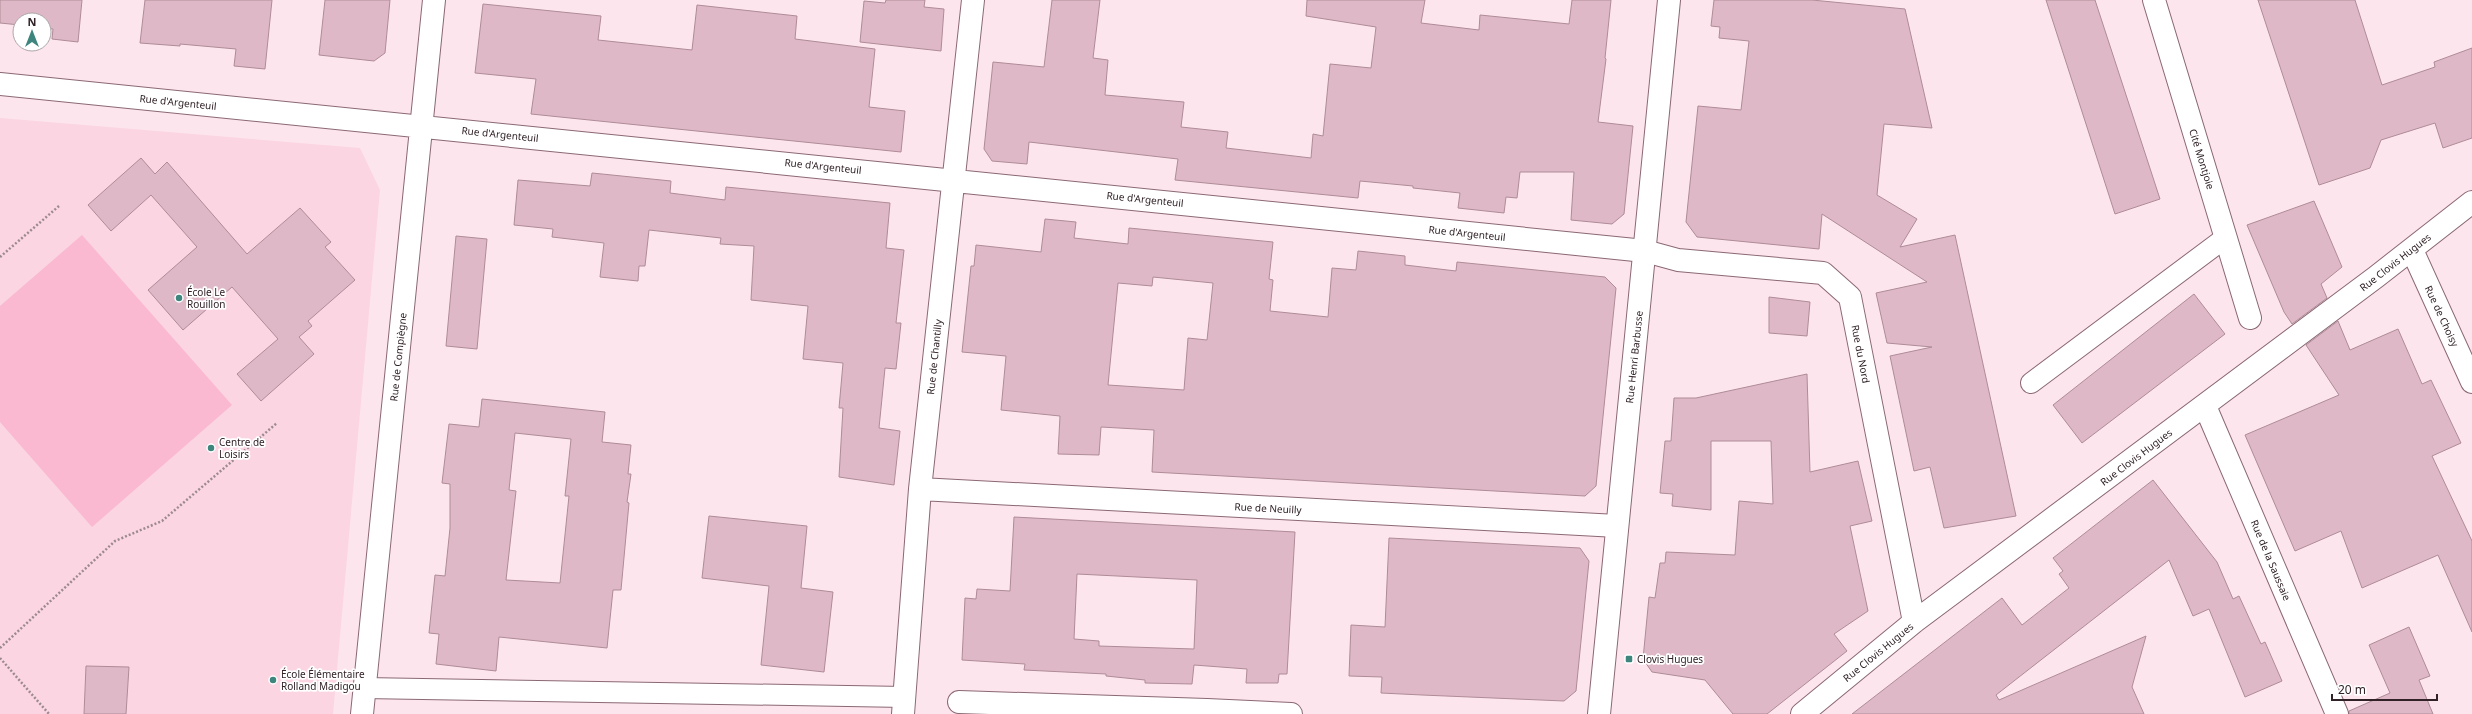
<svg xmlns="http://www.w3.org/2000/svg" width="2472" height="714" font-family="'Noto Sans',sans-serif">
<rect width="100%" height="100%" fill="#fde5ed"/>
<path fill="#fbd5e2" d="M 0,118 L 360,148 L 380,190 L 333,714 L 0,714 Z"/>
<path fill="#fab9d1" d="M 82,235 L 232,405 L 92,527 L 0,422 L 0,306 Z"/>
<path fill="#deb8c6" stroke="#af8b98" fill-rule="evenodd" d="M 0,0 L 82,0 L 78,42 L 52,39 L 53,29 L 44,28 L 44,20 L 20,20 L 20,25 L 0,23 Z
M 145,0 L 272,0 L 265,69 L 234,66 L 236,49 L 180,44 L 180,46 L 140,43 Z
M 325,0 L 390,0 L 385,53 L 374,61 L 319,55 Z
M 886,0 L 925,0 L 924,7 L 944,9 L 941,51 L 860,42 L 864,1 L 885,3 Z
M 1052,0 L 1100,0 L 1093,58 L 1108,60 L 1105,95 L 1184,102 L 1181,127 L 1228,132 L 1226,148 L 1311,158 L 1313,134 L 1323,136 L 1330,64 L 1371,68 L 1376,27 L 1306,16 L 1307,0 L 1425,0 L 1421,23 L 1479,30 L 1480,15 L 1569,24 L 1572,0 L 1611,0 L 1605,58 L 1606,59 L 1598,122 L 1633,126 L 1624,214 L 1612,224 L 1571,220 L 1574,172 L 1520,172 L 1517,198 L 1506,197 L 1504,213 L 1458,208 L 1460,193 L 1413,188 L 1413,186 L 1360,181 L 1358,198 L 1175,180 L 1178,159 L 1029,142 L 1027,164 L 992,161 L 984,149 L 993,62 L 1044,67 Z
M 1714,0 L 1812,0 L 1905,9 L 1932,128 L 1884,124 L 1877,195 L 1917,219 L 1900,247 L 1955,235 L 2016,516 L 1944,528 L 1930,467 L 1914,471 L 1890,356 L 1932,347 L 1887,343 L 1876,293 L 1927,282 L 1822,214 L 1819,249 L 1697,237 L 1686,222 L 1698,106 L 1741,110 L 1749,41 L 1719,38 L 1720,27 L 1711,26 Z
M 2046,0 L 2095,0 L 2160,199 L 2115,214 Z
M 2258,0 L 2355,0 L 2382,85 L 2435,67 L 2434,62 L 2472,48 L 2472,138 L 2443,148 L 2435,123 L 2381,140 L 2370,168 L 2319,185 Z
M 483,4 L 601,16 L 598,40 L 692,50 L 697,5 L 797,16 L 795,39 L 875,49 L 869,107 L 905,111 L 901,152 L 531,114 L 536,79 L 475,73 Z
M 141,158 L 155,174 L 167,162 L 247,254 L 300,208 L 331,242 L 325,247 L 355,280 L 308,321 L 312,326 L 299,337 L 314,354 L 261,401 L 237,374 L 278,339 L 232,287 L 183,330 L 148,290 L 197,247 L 151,195 L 111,231 L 88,205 Z
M 592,173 L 671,181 L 670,193 L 725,200 L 726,187 L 890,203 L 886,248 L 904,250 L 896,323 L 901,323 L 896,369 L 885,368 L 879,428 L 900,431 L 894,485 L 839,477 L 843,408 L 839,408 L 843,363 L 803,359 L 808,306 L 751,300 L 754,246 L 720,244 L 721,238 L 649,230 L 645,266 L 639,266 L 638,281 L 600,277 L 604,243 L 552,237 L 553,229 L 514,225 L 518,180 L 590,186 Z
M 2314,201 L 2342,267 L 2321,284 L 2327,298 L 2292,324 L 2284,312 L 2247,225 Z
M 1045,219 L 1076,222 L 1074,238 L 1128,244 L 1129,228 L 1273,242 L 1269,279 L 1273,280 L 1270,311 L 1328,317 L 1332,268 L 1356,270 L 1358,251 L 1405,256 L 1405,265 L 1456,271 L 1457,262 L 1605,277 L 1616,288 L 1596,486 L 1585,496 L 1152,472 L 1154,430 L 1101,427 L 1099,455 L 1058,454 L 1060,416 L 1001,410 L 1006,356 L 962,352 L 971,266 L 974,266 L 976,245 L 1041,252 ZM 1153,277 L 1213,283 L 1207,340 L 1188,338 L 1184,390 L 1108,385 L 1118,283 L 1152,286 Z
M 456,236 L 487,239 L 477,349 L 446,346 Z
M 2194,294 L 2225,334 L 2082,443 L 2053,405 Z
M 1769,297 L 1810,302 L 1807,336 L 1769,333 Z
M 2338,321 L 2350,350 L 2398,329 L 2422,384 L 2431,380 L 2461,443 L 2432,456 L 2472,541 L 2472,632 L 2438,555 L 2362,588 L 2341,531 L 2295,551 L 2245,435 L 2339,395 L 2306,345 Z
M 1807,374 L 1810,472 L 1858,461 L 1872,521 L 1850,526 L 1868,611 L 1834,634 L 1847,651 L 1767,714 L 1733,714 L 1705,680 L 1652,672 L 1643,659 L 1649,597 L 1655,598 L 1660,563 L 1665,563 L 1666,552 L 1735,555 L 1739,501 L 1773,504 L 1771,441 L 1711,441 L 1711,510 L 1672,506 L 1673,494 L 1660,493 L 1665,441 L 1671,441 L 1674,398 L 1696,398 Z
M 482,399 L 605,412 L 602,442 L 631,445 L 628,474 L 631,474 L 627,502 L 629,503 L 621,590 L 613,590 L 607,648 L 499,637 L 496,671 L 436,664 L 439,634 L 429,633 L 435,575 L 445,576 L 450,528 L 450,484 L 442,483 L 449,424 L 479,427 ZM 515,433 L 571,439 L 565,496 L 569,496 L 560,583 L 506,580 L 516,491 L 509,490 Z
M 2153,480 L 2217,562 L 2233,599 L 2239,596 L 2261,644 L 2265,642 L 2282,681 L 2245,697 L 2209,609 L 2193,616 L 2169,560 L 1996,695 L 1999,700 L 2146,636 L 2132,687 L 2144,714 L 1852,714 L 2002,598 L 2022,625 L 2069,588 L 2059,574 L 2063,571 L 2053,558 Z
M 709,516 L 807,526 L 801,588 L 833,592 L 824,672 L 761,665 L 769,586 L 702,578 Z
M 1014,517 L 1295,532 L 1287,674 L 1279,674 L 1278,683 L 1246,683 L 1247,669 L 1194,665 L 1192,684 L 1145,683 L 1145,680 L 1106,676 L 1106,674 L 1024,670 L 1025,664 L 962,660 L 965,598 L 976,599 L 977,589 L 1010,591 ZM 1077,574 L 1197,580 L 1194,649 L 1099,646 L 1099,641 L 1074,639 Z
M 1389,538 L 1580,548 L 1589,561 L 1576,691 L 1564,701 L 1422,695 L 1381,693 L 1382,677 L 1349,676 L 1351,625 L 1385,627 Z
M 2409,627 L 2430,676 L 2419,680 L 2433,714 L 2349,714 L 2349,711 L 2390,693 L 2369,645 Z
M 86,666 L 129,667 L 126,714 L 84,714 Z"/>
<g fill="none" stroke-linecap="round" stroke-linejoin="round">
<g stroke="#8a6874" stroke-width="22">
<path id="service" d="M 2031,383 L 2225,238
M 364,688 L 905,697"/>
</g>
<g stroke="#8a6874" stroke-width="24">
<path id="minor" d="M 2154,0 L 2250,318
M 0,84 L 1645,251 L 1678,260 L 1823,273 L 1850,297 L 1914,622
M 2412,250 L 2472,382
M 2205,406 L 2337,714
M 920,489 L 1617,526
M 959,702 L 1207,710
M 1192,713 L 1207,710 L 1291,714
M 362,714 L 434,0
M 903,714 L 920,489 L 973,0
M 1802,714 L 1914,622 L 2376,277 L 2472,202"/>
</g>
<g stroke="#8a6874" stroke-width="24">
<path id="tertiary" d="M 1599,714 L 1669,0"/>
</g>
<path stroke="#9d8a90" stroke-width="2.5" stroke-dasharray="2 2" stroke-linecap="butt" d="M 0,257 L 59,206
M 0,648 L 115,541 L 162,521 L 277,423
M 0,658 L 49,714"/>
<use href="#service" stroke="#fff" stroke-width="20"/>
<use href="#minor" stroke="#fff" stroke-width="22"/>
<use href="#tertiary" stroke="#fff" stroke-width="22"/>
</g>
<g fill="#3e857e" stroke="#fff" stroke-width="1.5">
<circle cx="179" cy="298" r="4"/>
<circle cx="211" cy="448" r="4"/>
<rect x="1625" y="655" width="8" height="8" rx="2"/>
<circle cx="273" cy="680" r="4"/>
</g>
<g text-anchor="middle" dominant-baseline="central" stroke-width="3.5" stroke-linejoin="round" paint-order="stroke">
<g font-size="10" fill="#302227" stroke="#fff">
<text transform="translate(178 102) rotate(6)">Rue d'Argenteuil</text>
<text transform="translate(500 134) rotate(6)">Rue d'Argenteuil</text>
<text transform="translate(2202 159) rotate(73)">Cité Montjoie</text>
<text transform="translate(823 166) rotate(6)">Rue d'Argenteuil</text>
<text transform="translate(1145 199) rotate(6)">Rue d'Argenteuil</text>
<text transform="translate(1467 233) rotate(6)">Rue d'Argenteuil</text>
<text transform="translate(2395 262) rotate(-38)">Rue Clovis Hugues</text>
<text transform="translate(2442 316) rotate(65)">Rue de Choisy</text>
<text transform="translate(1861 354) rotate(79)">Rue du Nord</text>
<text transform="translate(398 357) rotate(-84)">Rue de Compiègne</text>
<text transform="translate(934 357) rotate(-84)">Rue de Chantilly</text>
<text transform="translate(1634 357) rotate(-84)">Rue Henri Barbusse</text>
<text transform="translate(2136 457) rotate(-37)">Rue Clovis Hugues</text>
<text transform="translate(1268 508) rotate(3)">Rue de Neuilly</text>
<text transform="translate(2271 560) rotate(67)">Rue de la Saussaie</text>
<text transform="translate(1878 652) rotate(-39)">Rue Clovis Hugues</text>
</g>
<g font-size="10" fill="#302227" stroke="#fff" text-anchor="start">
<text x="187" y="292">École Le<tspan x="187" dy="12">Rouillon</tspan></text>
<text x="219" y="442">Centre de<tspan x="219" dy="12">Loisirs</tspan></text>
<text x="1637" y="659">Clovis Hugues</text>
<text x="281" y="674">École Élémentaire<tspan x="281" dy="12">Rolland Madigou</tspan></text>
</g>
</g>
<g transform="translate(32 32)"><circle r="19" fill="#ffffff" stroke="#aca7a9"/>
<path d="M0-3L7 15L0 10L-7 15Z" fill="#3e857e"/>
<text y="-6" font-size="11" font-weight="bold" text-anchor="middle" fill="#302227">N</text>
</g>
<path d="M2332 694v6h105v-6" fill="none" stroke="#302227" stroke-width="2"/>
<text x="2338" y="694" font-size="12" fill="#302227" stroke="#ffffff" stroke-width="3" paint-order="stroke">20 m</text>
</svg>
